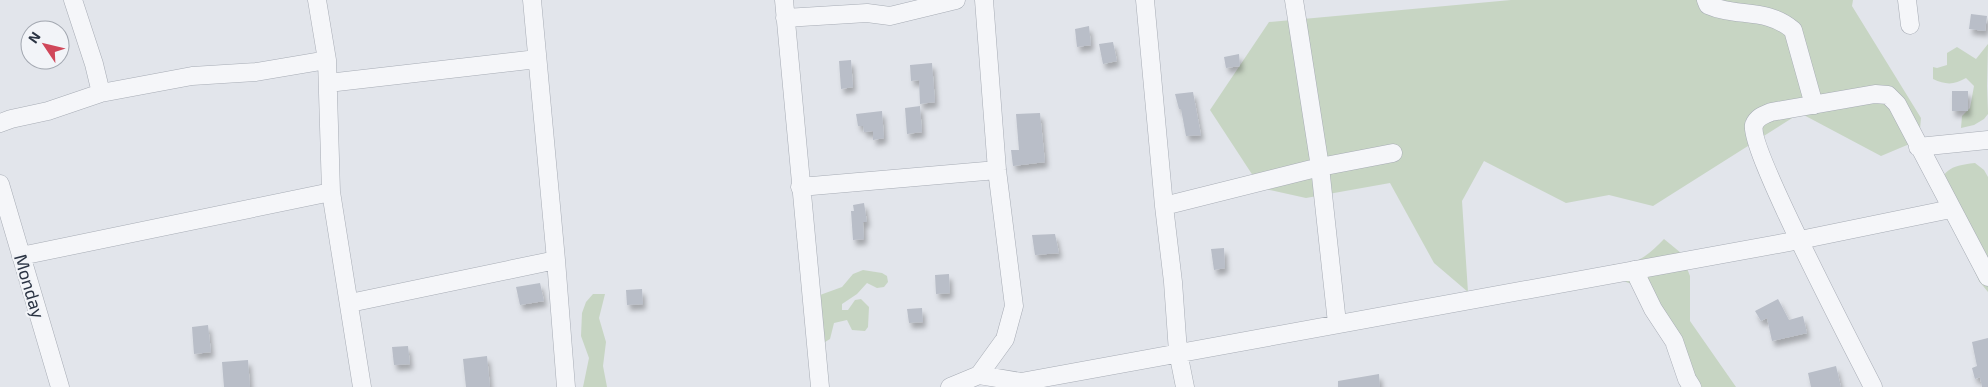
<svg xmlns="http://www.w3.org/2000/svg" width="1988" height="387" font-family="'Exo 2',sans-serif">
<defs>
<filter id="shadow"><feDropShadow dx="3" dy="5.5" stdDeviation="2.5" flood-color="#0004"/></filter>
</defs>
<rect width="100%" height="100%" fill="#e2e5eb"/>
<path fill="#c7d5c3" d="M 1511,0 L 1853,0 L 1852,6 L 1921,118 L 1919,140 L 1881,156 L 1800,113 L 1653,206 L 1609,195 L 1566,203 L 1484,161 L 1462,201 L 1468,292 L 1434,263 L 1390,183 L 1306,198 L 1261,188 L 1210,110 L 1269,22 Z
M 1988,44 L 1987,86 L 1988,114 L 1984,119 L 1974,125 L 1961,128 L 1962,116 L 1970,108 L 1974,86 L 1966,78 C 1954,85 1946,85 1933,79 L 1933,67 L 1937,68 L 1947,65 L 1947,53 L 1957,47 L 1976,59 Z
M 1975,163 L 1984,170 L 1988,177 L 1988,292 L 1979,281 L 1943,200 L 1934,195 C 1944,170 1948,166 1975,163 Z
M 1664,239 L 1681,253 L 1690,276 L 1690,321 L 1736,387 L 1702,387 L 1675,352 L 1648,290 L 1626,282 L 1613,264 C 1637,266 1648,255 1664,239 Z
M 863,270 L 882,273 L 887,276 L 888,282 L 884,287 L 877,288 L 867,283 L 857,294 L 842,304 L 842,310 L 848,310 L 855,300 L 861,299 L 869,307 L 868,327 L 865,331 L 852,330 L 847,320 L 834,323 L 830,339 L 825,342 L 820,295 L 842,287 L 853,274 Z
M 593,294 L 605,294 L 599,318 L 606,342 L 603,366 L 607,387 L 583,387 L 589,358 L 581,336 L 582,313 L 586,302 Z"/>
<path fill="#b9bec8" filter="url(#shadow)" d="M 1971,14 L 1987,16 L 1985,31 L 1969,29 Z
M 1089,26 L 1091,45 L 1077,47 L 1075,29 Z
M 1113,42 L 1117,61 L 1103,64 L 1099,44 Z
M 1239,54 L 1240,66 L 1226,68 L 1224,57 Z
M 851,60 L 853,87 L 841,89 L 839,61 Z
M 932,63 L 935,102 L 920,104 L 919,80 L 911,81 L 910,65 Z
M 1952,91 L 1968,91 L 1968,111 L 1952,111 Z
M 1193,92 L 1201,135 L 1186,136 L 1181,109 L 1179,109 L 1175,94 Z
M 920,106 L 922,132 L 907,134 L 905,108 Z
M 882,111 L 884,138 L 873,140 L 873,131 L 864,132 L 863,126 L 858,126 L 856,114 Z
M 1040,113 L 1045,162 L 1013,166 L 1011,150 L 1019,150 L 1016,114 Z
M 864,203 L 867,222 L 863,222 L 864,239 L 853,240 L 851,211 L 854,211 L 853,205 Z
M 1055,234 L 1059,253 L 1035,255 L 1032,235 Z
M 1224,248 L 1225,268 L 1214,270 L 1211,249 Z
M 949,274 L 950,293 L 936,294 L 935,275 Z
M 540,283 L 544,301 L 520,305 L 516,287 Z
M 642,289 L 643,304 L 627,305 L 626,290 Z
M 1778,299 L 1789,320 L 1803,316 L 1807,333 L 1772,341 L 1767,318 L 1761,321 L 1755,311 Z
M 922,308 L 923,322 L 909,323 L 907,309 Z
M 208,325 L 211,352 L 194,354 L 192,327 Z
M 1988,338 L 1988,387 L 1982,387 L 1980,377 L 1975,379 L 1972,368 L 1977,366 L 1972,342 Z
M 408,346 L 410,364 L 394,365 L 392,347 Z
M 487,356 L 490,387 L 466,387 L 463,359 Z
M 248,360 L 250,387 L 224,387 L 222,362 Z
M 1836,366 L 1841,387 L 1811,387 L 1808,373 Z
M 1379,374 L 1380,387 L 1338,387 L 1338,381 Z"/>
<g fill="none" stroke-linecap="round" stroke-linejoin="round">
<g stroke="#a7acb5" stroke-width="19">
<path id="minor" d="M 73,0 L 94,64 L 101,93
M 317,0 L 327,60 L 331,192 L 362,387
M 532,0 L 556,260 L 566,387
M 784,0 L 820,387
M 1145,0 L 1164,206 L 1173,282 L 1178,352 L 1185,387
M 1294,0 L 1320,167 L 1337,323
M 1706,0 L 1708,5 C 1737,18 1766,7 1793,30 L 1814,105
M 1907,0 L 1910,25
M 785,18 L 867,13 L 890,16 L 956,0
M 328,83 L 537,59
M 0,123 L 11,119 L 48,111 L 101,93 L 192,76 L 256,72 L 327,60
M 1918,147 L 1988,140
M 0,184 L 60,387
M 800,187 L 997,170
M 1164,206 L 1320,167 L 1393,153
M 21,256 L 331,192
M 1634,270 L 1653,309 L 1674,341 L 1687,379 L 1692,387
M 350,303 L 556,260
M 979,375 L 1021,382 L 1023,387
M 1021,382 L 1800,240 L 1951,209
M 950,387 L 979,375 L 1005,339 L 1014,306 L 997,170 L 984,0
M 1873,387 C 1856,353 1748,148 1754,125 C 1757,117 1764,115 1771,112 L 1875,94 L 1888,95 L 1897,104 L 1988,277"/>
</g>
<use href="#minor" stroke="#f5f6f9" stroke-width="18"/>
</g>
<g text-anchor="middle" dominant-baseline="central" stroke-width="4" stroke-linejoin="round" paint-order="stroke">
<g font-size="18" fill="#2a3343" stroke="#f2f4f8">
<text transform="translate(30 286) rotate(73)">Monday</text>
</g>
</g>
<g transform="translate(45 45) rotate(305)"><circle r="24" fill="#f2f4f8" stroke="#a2a7b0"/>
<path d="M0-4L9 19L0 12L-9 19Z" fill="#d0475a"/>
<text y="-8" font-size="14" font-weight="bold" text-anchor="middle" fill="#2a3343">N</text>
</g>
</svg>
